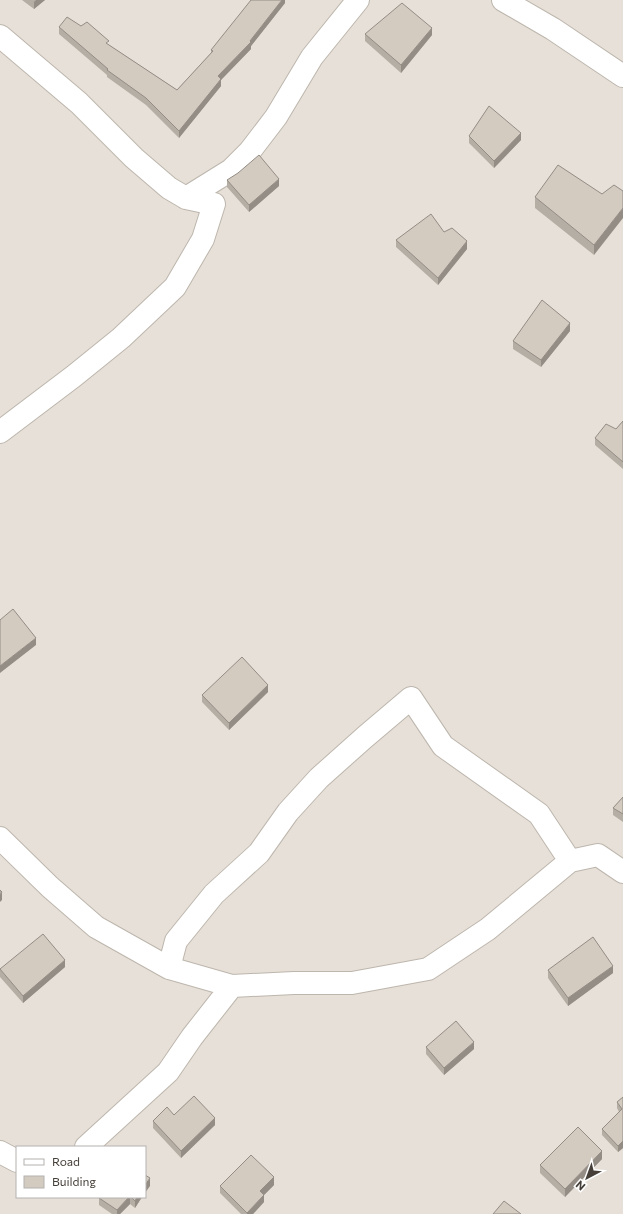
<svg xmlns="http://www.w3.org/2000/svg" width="623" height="1214" font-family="Commissioner,sans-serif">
<rect width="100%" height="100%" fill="#f3efea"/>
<path fill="#e6e0d8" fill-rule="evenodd" d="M 0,0 L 623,0 L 623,1214 L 0,1214 ZM 17,1147 L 145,1147 L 145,1197 L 17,1197 Z"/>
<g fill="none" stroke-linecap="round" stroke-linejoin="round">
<g stroke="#bdb6ad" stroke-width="24">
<path id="street" d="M 503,0 L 553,29 L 623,76
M 0,36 L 79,103 L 134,158 L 169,188 L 186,198
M 0,432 L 74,376 L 121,338 L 175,287 L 203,239 L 214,204 L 186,198 L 231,170 L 250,151 L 276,117 L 312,57 L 358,0
M 0,838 L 50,887 L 96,927 L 169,968 L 232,986 L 294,983 L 352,983 L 428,969 L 488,929 L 570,861 L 598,855 L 623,872
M 169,968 L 176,941 L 214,894 L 259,853 L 288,812 L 319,778 L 365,737 L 411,698 L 443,746 L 539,814 L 570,861
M 86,1147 L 168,1072 L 192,1037 L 232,986
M 0,1152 L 17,1161"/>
</g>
<use href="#street" stroke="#fff" stroke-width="22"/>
</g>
<path fill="#b5aea5" d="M 22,0 L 45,0 L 34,9 Z
M 285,0 L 285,3 L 251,46 L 251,49 L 221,80 L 221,86 L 179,138 L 146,105 L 107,77 L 107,75 L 59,34 L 59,27 L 109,45 L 177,90 L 211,53 L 211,50 Z
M 365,34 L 432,35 L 401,73 L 365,41 Z
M 469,136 L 521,140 L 494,168 L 469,143 Z
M 227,180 L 279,186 L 249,212 L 227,187 Z
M 602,194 L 594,255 L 535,208 L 535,197 Z
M 444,232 L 467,249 L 438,285 L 396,247 L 396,240 Z
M 570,331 L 541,367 L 513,349 L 513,341 Z
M 623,421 L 623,469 L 595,445 L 595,438 L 616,429 Z
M 268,692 L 229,730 L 202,702 L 202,695 Z
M 623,797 L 623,822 L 613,815 L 613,808 Z
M 65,967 L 23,1003 L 0,977 L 0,969 Z
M 548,970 L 613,973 L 568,1006 L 548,978 Z
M 426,1047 L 474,1049 L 444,1075 L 426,1054 Z
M 623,1097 L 623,1148 L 618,1152 L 602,1135 L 602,1129 L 619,1112 L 617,1108 L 617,1102 Z
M 174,1115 L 215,1125 L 181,1158 L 153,1128 L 153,1121 Z
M 602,1159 L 565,1197 L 540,1173 L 540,1165 Z
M 274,1185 L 264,1195 L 264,1202 L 253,1214 L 241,1214 L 220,1193 L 220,1186 Z
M 99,1197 L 142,1197 L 135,1208 L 130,1204 L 120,1214 L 112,1214 L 99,1205 Z"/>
<path fill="#948d86" d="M 36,0 L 45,0 L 34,9 L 34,2 Z
M 282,0 L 285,0 L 285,3 L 251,46 L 251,49 L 221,80 L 221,86 L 179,138 L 179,131 L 218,76 L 250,41 Z
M 432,28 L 432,35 L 401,73 L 401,65 Z
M 521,133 L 521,140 L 494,168 L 494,161 Z
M 279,179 L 279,186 L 249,212 L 249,205 Z
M 623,208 L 623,218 L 594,255 L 594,245 Z
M 467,241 L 467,249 L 438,285 L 438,278 Z
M 570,323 L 570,331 L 541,367 L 541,360 Z
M 36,638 L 36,645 L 0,673 L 0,666 Z
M 268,685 L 268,692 L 229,730 L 229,723 Z
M 2,892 L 2,900 L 0,902 L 0,895 Z
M 65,960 L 65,967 L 23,1003 L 23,996 Z
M 613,966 L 613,973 L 568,1006 L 568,998 Z
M 474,1042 L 474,1049 L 444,1075 L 444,1068 Z
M 215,1118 L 215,1125 L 181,1158 L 181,1151 Z
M 623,1141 L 623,1148 L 618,1152 L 618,1146 Z
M 602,1151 L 602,1159 L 565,1197 L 565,1189 Z
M 274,1177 L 274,1185 L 260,1199 L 260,1191 Z
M 150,1178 L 150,1186 L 145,1193 L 145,1185 Z
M 264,1195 L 264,1202 L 253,1214 L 247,1214 L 247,1213 Z
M 129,1197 L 130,1197 L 130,1204 L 120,1214 L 117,1214 L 117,1210 Z
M 137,1197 L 142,1197 L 135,1208 L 135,1201 Z"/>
<path fill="#d3cac0" stroke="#948d86" d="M 251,0 L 282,0 L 250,41 L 251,42 L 218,76 L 221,79 L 179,131 L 146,98 L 107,70 L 108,69 L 59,27 L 67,17 L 81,26 L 87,22 L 109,41 L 106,43 L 177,90 L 213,51 L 211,50 Z
M 402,3 L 432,28 L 401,65 L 365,34 Z
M 489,106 L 521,133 L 494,161 L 469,136 Z
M 259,155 L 279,179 L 249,205 L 227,180 L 238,173 Z
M 558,165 L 602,194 L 614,185 L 623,191 L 623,208 L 594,245 L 535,197 Z
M 431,214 L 444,232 L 452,228 L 467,241 L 438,278 L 396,240 Z
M 542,300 L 570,323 L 541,360 L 513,341 Z
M 623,421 L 623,462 L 595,438 L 606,424 L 616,429 Z
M 13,609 L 36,638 L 0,666 L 0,620 Z
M 242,657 L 268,685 L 229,723 L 202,695 Z
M 623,797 L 623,814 L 613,808 Z
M 0,890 L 2,892 L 0,895 Z
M 43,934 L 65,960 L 23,996 L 0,969 Z
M 593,937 L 613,966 L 568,998 L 548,970 Z
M 456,1021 L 474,1042 L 444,1068 L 426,1047 Z
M 194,1096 L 215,1118 L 181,1151 L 153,1121 L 167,1107 L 174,1115 Z
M 623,1097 L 623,1141 L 618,1146 L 602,1129 L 622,1109 L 617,1102 Z
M 578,1127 L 602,1151 L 565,1189 L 540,1165 Z
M 251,1155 L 274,1177 L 260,1191 L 264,1195 L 247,1213 L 220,1186 Z
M 145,1175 L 150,1178 L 145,1185 Z
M 99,1197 L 129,1197 L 117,1210 L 99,1198 Z
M 131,1197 L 137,1197 L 135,1201 Z
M 504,1201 L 521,1214 L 493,1214 Z"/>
<rect x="16" y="1146" width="130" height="52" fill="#ffffff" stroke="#b5b2b0"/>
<rect x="24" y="1159" width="20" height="6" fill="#ffffff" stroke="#b5b2b0"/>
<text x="52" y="1166" font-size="12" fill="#463f39">Road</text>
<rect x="24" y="1176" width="20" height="12" fill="#d3cac0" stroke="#b5b2b0"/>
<text x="52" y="1186" font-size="12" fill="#463f39">Building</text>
<g transform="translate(587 1178) rotate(221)" stroke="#ffffff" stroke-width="3" paint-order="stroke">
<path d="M0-3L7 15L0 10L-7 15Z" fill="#463f39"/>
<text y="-6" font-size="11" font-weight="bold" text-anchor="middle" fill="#463f39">N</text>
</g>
</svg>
